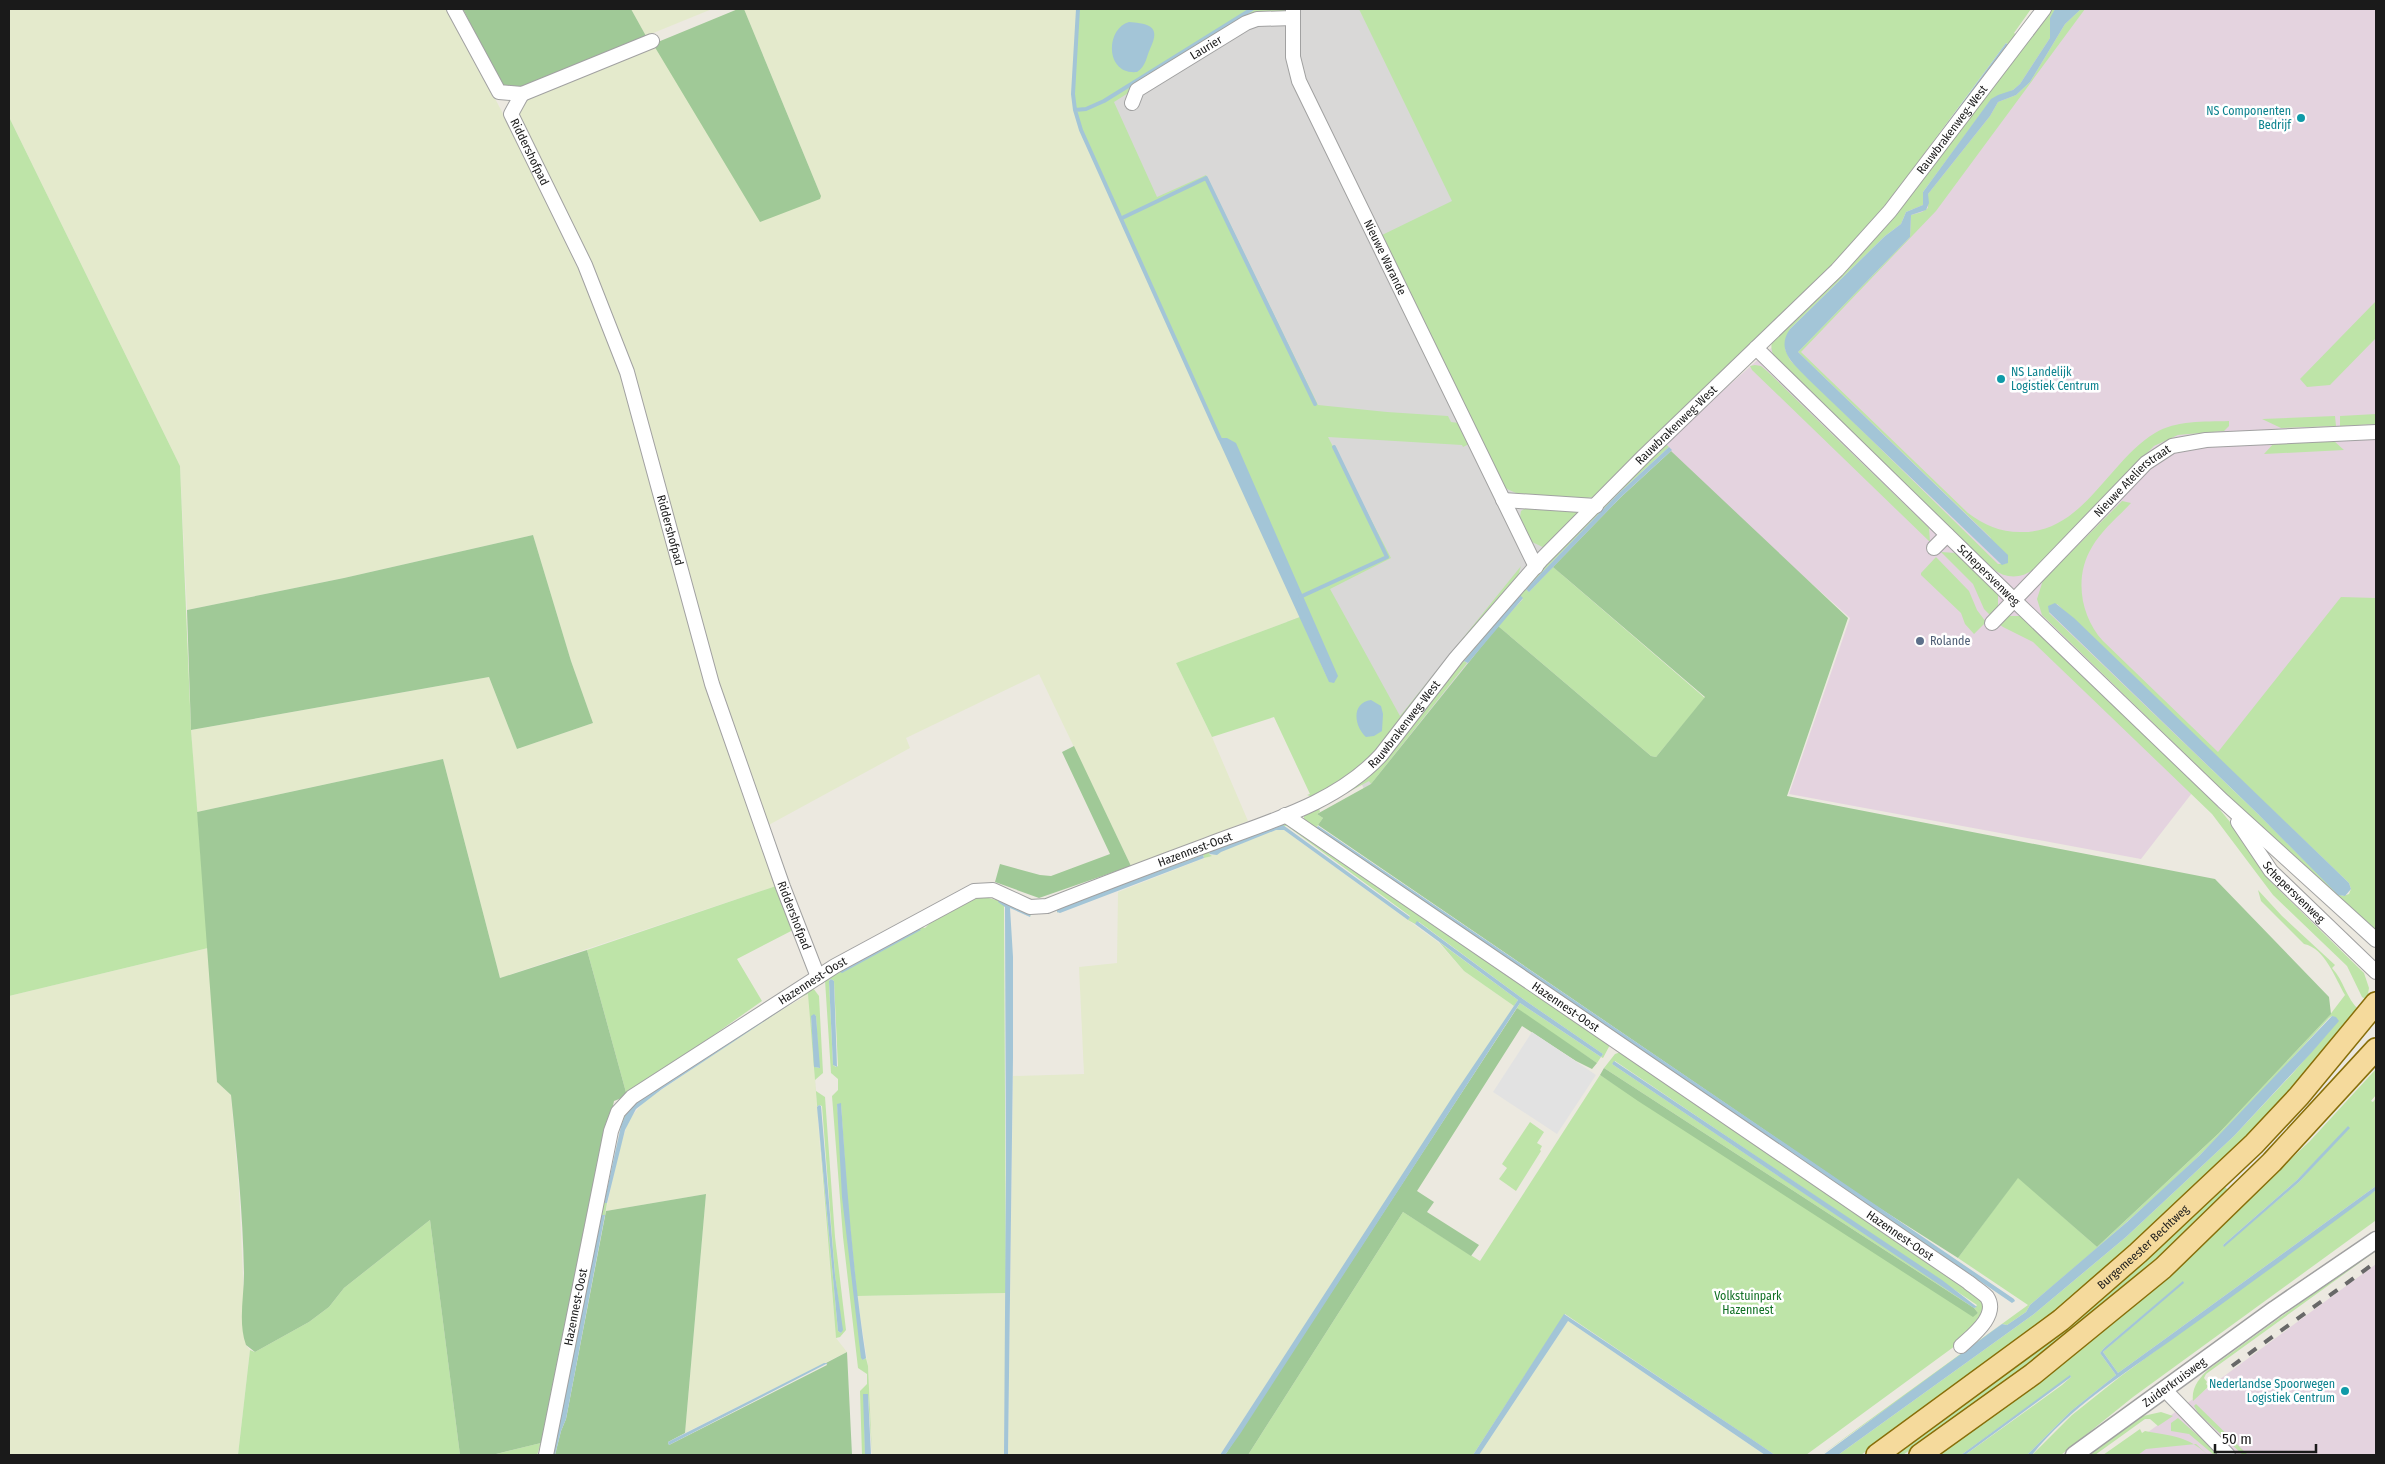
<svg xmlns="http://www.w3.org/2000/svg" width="2385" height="1464" font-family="'Fira Sans Condensed',sans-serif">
<rect width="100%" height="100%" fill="#ece9e0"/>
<path fill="#d9d8d7" d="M 1058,9 L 1361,9 L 1617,511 L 1369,800 L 1051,109 Z"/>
<path fill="#e4d3df" d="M 2065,9 L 2376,9 L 2376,600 L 2342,599 L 2141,859 L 1789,794 L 1850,618 L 1659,447 L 1847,281 L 1913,209 Z
M 2376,1264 L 2376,1455 L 2117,1455 Z"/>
<path fill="#e4eacc" d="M 9,9 L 448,9 L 562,226 L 618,367 L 727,747 L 776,886 L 500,978 L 443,759 L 197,812 L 191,730 L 489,677 L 517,749 L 593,723 L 571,661 L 533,535 L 344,578 L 187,610 L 180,466 L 9,117 Z
M 631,9 L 712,9 L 646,36 Z
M 744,9 L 1078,9 L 1073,106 L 1078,123 L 1300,617 L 1176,663 L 1212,737 L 1248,821 L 1131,866 L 1039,674 L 906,738 L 910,748 L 765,827 L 726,718 L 651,439 L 516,113 L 517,103 L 653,44 L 821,196 Z
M 1276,830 L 1284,830 L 1438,942 L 1464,971 L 1514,1006 L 1220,1455 L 1008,1455 L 1013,1076 L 1084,1074 L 1079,967 L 1117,963 L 1118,892 Z
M 208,948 L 217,1081 L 231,1095 L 239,1189 L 246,1345 L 250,1350 L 238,1455 L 9,1455 L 9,996 Z
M 809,994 L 821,1162 L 836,1338 L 847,1352 L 685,1433 L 706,1194 L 606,1211 L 618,1153 L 629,1119 L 645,1101 L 766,1019 Z
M 1006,1293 L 1004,1455 L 872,1455 L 868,1366 L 857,1296 Z
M 1568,1321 L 1765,1455 L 1479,1455 Z"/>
<path fill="#bee4a8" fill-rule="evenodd" d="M 1078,9 L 1286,9 L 1281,14 L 1248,17 L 1114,102 L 1157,197 L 1206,175 L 1318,405 L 1387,412 L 1448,416 L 1451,422 L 1459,423 L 1469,444 L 1463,447 L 1462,445 L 1328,437 L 1391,558 L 1330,589 L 1400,716 L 1521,566 L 1515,585 L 1370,762 L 1316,798 L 1307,795 L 1310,794 L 1274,717 L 1212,737 L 1176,663 L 1300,617 L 1329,682 L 1227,438 L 1221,438 L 1078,123 L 1072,98 Z
M 1359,9 L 2031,9 L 2014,33 L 2017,35 L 1889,211 L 1600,496 L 1580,499 L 1516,493 L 1507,489 L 1502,483 L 1380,236 L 1452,201 ZM 2006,43 L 2009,45 L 1898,189 Z
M 2049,9 L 2055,9 L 2050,21 L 2050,38 L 2020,84 L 2013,90 L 1991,100 L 1923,192 L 1923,205 L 1906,212 L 1901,224 L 1885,236 L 1790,329 L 1785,349 L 1790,360 L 1998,564 L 2006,564 L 1990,537 L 1798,352 L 1910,237 L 1911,215 L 1922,212 L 1928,208 L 1928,194 L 1990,116 L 1998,102 L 2016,95 L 2030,82 L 2065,24 L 2081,9 L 2085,9 L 1936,211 L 1801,352 L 1968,513 C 1984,525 2000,532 2020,532 C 2083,534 2108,461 2155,433 C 2176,420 2204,422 2229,421 L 2229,426 L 2224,431 L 2178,435 L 2154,446 L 2034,569 C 2021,579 2006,579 1993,569 L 1779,363 C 1773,356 1770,350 1772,341 L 1890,222 Z
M 9,117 L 180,466 L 191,730 L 208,948 L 9,996 Z
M 2376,301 L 2376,338 L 2330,385 L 2307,387 L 2300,379 Z
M 1755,365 L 1761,366 L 1767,371 L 1929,528 L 1930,542 L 1752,370 L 1750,366 Z
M 2376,414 L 2376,424 L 2340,426 L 2340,416 Z
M 2335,416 L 2336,426 L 2281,428 L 2262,419 Z
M 2334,441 L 2344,450 L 2264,454 L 2274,443 Z
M 1664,442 L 1669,447 L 1618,494 L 1526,589 L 1529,592 L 1553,567 L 1705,698 L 1656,757 L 1651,756 L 1498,626 L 1523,599 L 1520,596 L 1464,661 L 1467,663 L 1371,784 L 1369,781 L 1319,808 L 1320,812 L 1317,814 L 1323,818 L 1316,828 L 1304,820 L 1304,814 L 1336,796 L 1528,580 Z
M 2122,501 L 2131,503 C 2118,517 2101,531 2092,547 C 2074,576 2080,616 2103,641 L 2218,752 L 2341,597 L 2376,598 L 2376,933 L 2346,910 L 2042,615 L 2037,599 L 2043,580 ZM 2057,604 L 2349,883 L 2351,889 L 2349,894 L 2343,896 L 2337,893 L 2258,814 L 2049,613 Z
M 1527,507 L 1579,512 L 1580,513 L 1547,549 L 1532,542 L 1520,517 L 1521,511 Z
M 1941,552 L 1956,553 L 1998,593 L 1998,608 L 1991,616 L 1984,609 L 1973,584 Z
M 1936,557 L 1969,591 L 1977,610 L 1986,622 L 1974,634 L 1965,624 L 1961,613 L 1921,575 L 1921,573 Z
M 2006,616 L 2021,616 L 2212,800 L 2235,828 L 2272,883 L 2364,973 L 2369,988 L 2367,1000 L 2362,997 L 2347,966 L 2273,895 L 2212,814 L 2033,642 L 2003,627 L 1999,624 Z
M 1284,822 L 1611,1043 L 1603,1058 L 1601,1057 L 1597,1063 L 1526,1016 L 1517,1008 L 1520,1003 L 1601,1057 L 1603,1054 L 1523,999 L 1419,922 L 1415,924 L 1408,920 L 1410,916 L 1287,826 L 1274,826 L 1211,851 L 1209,854 L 1212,856 L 1204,858 L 1203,855 L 1061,907 L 1057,913 L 1057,907 Z
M 776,886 L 795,929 L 737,959 L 762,1001 L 627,1096 L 587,950 Z
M 2258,890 L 2282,916 L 2335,965 L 2332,968 C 2344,981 2346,998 2359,1010 L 2286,1099 L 2152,1230 L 2026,1335 L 1861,1455 L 1838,1455 L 2034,1314 L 2126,1237 L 2234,1136 L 2293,1073 L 2338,1021 L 2332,1016 L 2329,1018 C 2287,1064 2245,1110 2201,1154 C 2146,1207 2088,1256 2030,1305 L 2026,1312 L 2007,1325 L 2002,1324 L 1946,1367 L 1821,1455 L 2028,1305 L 1958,1258 L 2018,1177 L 2097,1247 L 2219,1133 L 2329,1016 L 2345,995 C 2335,978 2325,948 2304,944 L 2261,901 Z
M 985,897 L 996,900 L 999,898 L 1031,913 L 1030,917 L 1030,913 L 1004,905 L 1006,1293 L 857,1296 L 847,1197 L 841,1104 L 837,1104 L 863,1360 L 866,1358 L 868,1366 L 872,1455 L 868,1394 L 864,1394 L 865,1455 L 862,1455 L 860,1391 L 867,1384 L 867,1374 L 858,1368 L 843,1237 L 832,1096 L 838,1090 L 838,1079 L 831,1073 L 825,980 L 826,977 L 916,925 L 925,928 L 933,920 L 971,899 ZM 831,979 L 834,981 L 838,1066 L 836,1067 L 833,1065 L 829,981 Z
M 1439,942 L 1518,1000 L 1514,1006 L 1464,971 Z
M 806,988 L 813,988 L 819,996 L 823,1073 L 815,1080 L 816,1091 L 825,1097 L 835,1237 L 846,1330 L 840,1337 L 836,1338 L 808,994 L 798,999 L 796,996 L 640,1099 C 612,1123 611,1168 603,1202 L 607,1203 L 605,1215 L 600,1215 L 561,1418 L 551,1455 L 594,1234 L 616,1129 L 625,1111 L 644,1094 ZM 814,1015 L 816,1016 L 819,1068 L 815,1067 L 811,1017 ZM 819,1105 L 822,1106 L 835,1275 L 842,1330 L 841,1333 L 838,1331 L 817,1107 Z
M 1621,1052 L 1966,1286 L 1991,1307 L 1985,1324 L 1806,1455 L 1775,1455 L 1565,1314 L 1473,1455 L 1248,1455 L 1403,1212 L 1480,1261 L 1600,1075 L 1973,1316 L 1978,1313 L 1974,1308 L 1604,1068 L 1615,1054 ZM 1615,1061 L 1977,1305 L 1975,1308 L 1612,1064 Z
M 2376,1069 L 2376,1095 L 2371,1101 L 2373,1102 L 2376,1098 L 2376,1186 L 2118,1373 L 2103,1352 L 2184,1281 L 2104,1348 L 2100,1353 L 2116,1375 L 2071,1411 L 2027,1455 L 1965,1455 L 2062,1385 L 2071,1377 L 2070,1376 L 1961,1455 L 1929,1455 L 2263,1185 L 2310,1141 ZM 2350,1126 L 2299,1182 L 2224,1246 L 2223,1245 L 2297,1180 Z
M 1530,1122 L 1544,1132 L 1537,1143 L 1542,1146 L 1540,1150 L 1541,1151 L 1516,1191 L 1499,1179 L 1507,1168 L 1502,1164 Z
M 2223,1185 L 2230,1192 C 2172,1247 2111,1302 2047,1351 C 2000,1387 1951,1420 1903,1455 L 1886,1455 Z
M 2376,1190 L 2375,1221 L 2133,1397 L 2061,1455 L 2032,1455 L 2072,1415 L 2121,1376 Z
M 430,1220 L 460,1455 L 238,1455 L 250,1350 L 255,1352 L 309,1322 L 329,1307 L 344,1288 Z
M 2376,1248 L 2376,1251 L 2206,1374 L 2204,1378 L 2207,1382 L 2206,1384 L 2208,1386 L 2207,1388 L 2193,1401 C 2191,1388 2200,1377 2209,1369 Z
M 2196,1404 L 2248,1455 L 2243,1455 L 2198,1413 L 2194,1406 Z
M 2161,1412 L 2173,1416 L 2158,1426 L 2150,1419 L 2145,1419 L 2095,1455 L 2089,1455 L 2143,1416 Z
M 2178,1418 L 2220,1455 L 2214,1455 L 2189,1434 L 2171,1431 L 2171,1423 Z
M 2140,1429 L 2142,1433 L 2145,1431 C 2172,1436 2188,1436 2208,1455 L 2196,1444 L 2146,1449 L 2138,1455 L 2103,1455 Z
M 541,1443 L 537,1455 L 492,1455 Z"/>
<path fill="#a0c997" d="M 463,9 L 631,9 L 646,36 L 506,95 Z
M 738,9 L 744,9 L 821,196 L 820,199 L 760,222 L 653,44 Z
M 1671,451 L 1848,618 L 1787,796 L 2215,879 L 2329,997 L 2331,1014 L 2219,1133 L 2097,1247 L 2018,1178 L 1958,1258 L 1873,1204 L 1318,825 L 1323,818 L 1317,814 L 1371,784 L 1498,626 L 1651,756 L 1656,757 L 1705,697 L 1553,567 L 1621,497 Z
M 533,535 L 571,661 L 593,723 L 517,749 L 489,677 L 191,730 L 187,610 L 344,578 Z
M 1074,746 L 1131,866 L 1039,898 L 995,882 L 1000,864 L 1040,875 L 1051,876 L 1110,854 L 1062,752 Z
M 443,759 L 500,978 L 587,950 L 627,1096 L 614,1101 L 541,1443 L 492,1455 L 460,1455 L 430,1220 L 344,1288 L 329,1307 L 309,1322 L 255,1352 L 246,1345 C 238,1323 244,1297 244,1273 C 243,1214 237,1154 231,1095 L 217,1082 L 197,812 Z
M 1517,1008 L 1597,1063 L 1592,1069 L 1576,1061 L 1522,1026 L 1417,1191 L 1434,1202 L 1427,1212 L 1479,1245 L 1471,1256 L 1403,1212 L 1248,1455 L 1225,1455 Z
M 1604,1068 L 1974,1308 L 1978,1313 L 1973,1317 L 1638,1101 L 1600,1075 Z
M 706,1194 L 685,1433 L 668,1442 L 669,1445 L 827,1365 L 826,1363 L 847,1352 L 852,1455 L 555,1455 L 561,1431 L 566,1419 L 606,1211 Z"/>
<path fill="#e2e2e2" d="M 1532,1032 L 1596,1075 L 1557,1134 L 1493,1092 Z"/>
<path fill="#a3c5d7" d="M 2055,9 L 2081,9 L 2065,24 L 2030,82 L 2016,95 L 1998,102 L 1990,116 L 1928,194 L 1929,203 L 1926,210 L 1911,215 L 1910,237 L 1798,352 L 2008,555 L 2008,563 L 2002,565 L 1808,379 C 1794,364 1775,350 1790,329 L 1885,236 L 1901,224 L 1906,212 L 1923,205 L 1923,192 L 1991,99 L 1998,95 L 2013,90 L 2020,84 L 2050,38 L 2050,18 Z
M 1129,22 C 1150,24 1161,26 1150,49 C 1146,58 1146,66 1137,72 C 1105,75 1105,29 1129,22 Z
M 2006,43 L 2009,46 L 1898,190 Z
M 1221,438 L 1227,438 L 1236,443 L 1338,676 L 1334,683 L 1329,682 L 1219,441 Z
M 1669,447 L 1672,450 L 1671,451 L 1621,497 L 1529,592 L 1526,589 L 1618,494 Z
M 1520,595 L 1523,598 L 1468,663 L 1464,661 Z
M 2055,603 L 2074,618 L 2349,883 L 2351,889 L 2345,896 L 2338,895 L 2258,814 L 2049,612 L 2048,606 Z
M 1371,700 L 1381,706 L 1383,714 L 1382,731 L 1374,736 L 1366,737 C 1354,726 1351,703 1371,700 Z
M 1283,825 L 1410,917 L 1408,920 L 1284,830 L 1276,830 L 1221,852 L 1217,855 L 1209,854 L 1211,851 Z
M 1318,826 L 2014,1299 L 2015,1301 L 2012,1303 L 1316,828 Z
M 1203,855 L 1204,858 L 1060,913 L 1057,912 L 1057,908 Z
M 999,900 L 1031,913 L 1030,917 L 1010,908 L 1013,957 L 1013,1057 L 1008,1455 L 1004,1455 L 1006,1174 L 1005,907 L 998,902 Z
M 1417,921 L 1523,999 L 1603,1054 L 1601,1057 L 1520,1003 L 1240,1434 L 1225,1455 L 1220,1455 L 1455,1093 L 1518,1000 L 1415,924 Z
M 916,927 L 921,930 L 842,973 L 840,972 L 841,969 Z
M 831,979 L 834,981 L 837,1067 L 833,1065 L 829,981 Z
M 796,996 L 798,999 L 662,1089 L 636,1109 L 625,1130 L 607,1203 L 604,1203 L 621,1126 L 626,1114 L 640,1099 Z
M 814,1014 L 816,1016 L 820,1068 L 814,1067 L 811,1016 Z
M 2332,1016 L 2336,1017 L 2339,1021 L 2312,1052 L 2234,1136 L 2126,1237 L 2034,1314 L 1838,1455 L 1823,1455 L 2002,1324 L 2007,1325 L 2026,1312 L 2030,1305 L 2127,1222 L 2200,1155 Z
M 1614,1061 L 1942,1280 L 1977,1307 L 1974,1308 L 1612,1064 Z
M 841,1103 C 847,1189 853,1273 866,1358 L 863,1360 L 861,1358 L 842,1197 L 837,1104 Z
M 819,1105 L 821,1106 L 835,1275 L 843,1330 L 841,1333 L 838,1331 L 817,1107 Z
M 2348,1126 L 2350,1128 L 2299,1182 L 2224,1247 L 2223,1245 L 2297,1180 Z
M 2376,1186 L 2376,1190 L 2370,1195 C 2304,1244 2239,1292 2173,1339 C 2124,1374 2069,1408 2032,1455 L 2027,1455 L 2071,1411 L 2116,1375 L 2100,1353 L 2104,1348 L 2183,1281 L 2184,1283 L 2103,1352 L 2118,1373 Z
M 600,1215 L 605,1215 L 604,1220 L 566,1419 L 561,1431 L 555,1455 L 551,1455 L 561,1418 Z
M 1564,1314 L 1750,1438 L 1775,1455 L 1765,1455 L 1568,1321 L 1479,1455 L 1473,1455 Z
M 824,1363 L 828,1363 L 669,1445 L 668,1442 Z
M 2070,1375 L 2071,1377 L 1965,1455 L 1961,1455 Z
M 863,1394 L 868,1394 L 871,1455 L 865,1455 Z"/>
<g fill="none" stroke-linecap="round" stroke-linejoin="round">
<path stroke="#a3c5d7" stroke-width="4" d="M 1078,9 L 1073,94 L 1075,110 L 1086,109 L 1104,101 L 1252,9
M 1075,110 L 1081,130 L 1220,439
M 1122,218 L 1206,178 L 1315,404
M 1300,597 L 1387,557 L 1334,447"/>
<g stroke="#a1a1a1" stroke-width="16">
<g id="minor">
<path d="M 454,9 L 499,92 L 522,94 L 652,41"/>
<path id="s1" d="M 1293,9 L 1293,57 L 1299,81 L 1536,567"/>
<path id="s2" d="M 522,94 L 511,114 L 585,265 L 627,372 L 712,684 L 783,887 L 818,977"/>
<path id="s3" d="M 1132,103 L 1137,90 L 1246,23 L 1257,19 L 1293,18"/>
<path id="s4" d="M 1756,348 L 2014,600 L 2223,801 L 2376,940"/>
<path d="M 1503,500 L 1596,506"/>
<path d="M 1934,548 L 1947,535"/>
<path id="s5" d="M 1992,623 L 2146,463 L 2172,446 L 2206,440 L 2376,432"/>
<path id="s6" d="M 1285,815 L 1968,1282 C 1974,1287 1982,1292 1987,1297 C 1999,1315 1973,1335 1961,1346"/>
<path id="s7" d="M 2238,822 L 2271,871 L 2376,972"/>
<path d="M 2164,1389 L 2228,1455"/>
<path id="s8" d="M 546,1455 L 611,1131 L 618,1112 L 632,1097 L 835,966 L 974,891 L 993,890 L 1030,907 L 1047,906 C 1100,885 1153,865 1207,845 C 1267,822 1336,804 1381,755 L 1456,658 L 1542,559 L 1644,456 L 1837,270 L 1890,211 L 2044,9"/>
</g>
</g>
<g stroke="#a1a1a1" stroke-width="19">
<g id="tertiary">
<path id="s9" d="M 2074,1455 L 2275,1309 L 2376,1240"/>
</g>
</g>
<g stroke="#886e09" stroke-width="24">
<g id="primary">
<path id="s10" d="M 1877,1455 L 2061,1320 L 2138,1253 L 2254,1144 L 2299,1096 L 2376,1003"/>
<path d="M 1920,1455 L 2033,1374 L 2163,1268 L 2272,1162 L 2376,1049"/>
</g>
</g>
<use href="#minor" stroke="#fff" stroke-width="14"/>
<use href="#tertiary" stroke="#fff" stroke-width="16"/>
<use href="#primary" stroke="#f5da9c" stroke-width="21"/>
<path stroke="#686868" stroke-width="4" stroke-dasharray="10 10" stroke-linecap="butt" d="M 2232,1366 L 2376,1262"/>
</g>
<g fill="#0f9aa8" stroke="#fff" stroke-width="2">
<circle cx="2301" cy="118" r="5"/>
<circle cx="2001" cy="379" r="5"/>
<circle cx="2345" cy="1391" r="5"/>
</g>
<circle fill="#5c6f8a" stroke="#fff" stroke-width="2" cx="1920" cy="641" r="5"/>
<g text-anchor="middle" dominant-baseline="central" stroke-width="5" stroke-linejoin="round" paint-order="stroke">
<g font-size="12" fill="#1a1a1a" stroke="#fff">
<text stroke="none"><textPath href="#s3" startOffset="95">Laurier</textPath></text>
<text stroke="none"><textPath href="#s8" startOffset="2065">Rauwbrakenweg-West</textPath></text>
<text stroke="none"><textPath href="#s2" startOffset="65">Riddershofpad</textPath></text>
<text stroke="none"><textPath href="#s1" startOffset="269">Nieuwe Warande</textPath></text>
<text stroke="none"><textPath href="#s8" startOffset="1660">Rauwbrakenweg-West</textPath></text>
<text stroke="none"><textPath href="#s5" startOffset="200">Nieuwe Atelierstraat</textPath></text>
<text stroke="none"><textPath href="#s2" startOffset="470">Riddershofpad</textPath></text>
<text stroke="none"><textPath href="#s4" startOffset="325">Schepersvenweg</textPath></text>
<text stroke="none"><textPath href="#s8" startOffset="1255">Rauwbrakenweg-West</textPath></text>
<text stroke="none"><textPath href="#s8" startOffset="1006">Hazennest-Oost</textPath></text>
<text stroke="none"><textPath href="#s7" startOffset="90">Schepersvenweg</textPath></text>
<text stroke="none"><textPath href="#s2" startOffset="875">Riddershofpad</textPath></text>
<text stroke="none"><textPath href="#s8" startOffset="586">Hazennest-Oost</textPath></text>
<text stroke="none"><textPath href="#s6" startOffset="340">Hazennest-Oost</textPath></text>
<text stroke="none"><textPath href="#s6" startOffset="745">Hazennest-Oost</textPath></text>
<text stroke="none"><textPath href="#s10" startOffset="338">Burgemeester Bechtweg</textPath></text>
<text stroke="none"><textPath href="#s8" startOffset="151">Hazennest-Oost</textPath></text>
<text stroke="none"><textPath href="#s9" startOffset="124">Zuiderkruisweg</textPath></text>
</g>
<g font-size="12" fill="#0d838f" stroke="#fff" text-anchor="end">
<text x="2291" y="111">NS Componenten<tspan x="2291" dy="14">Bedrijf</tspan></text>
<text x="2011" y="372" text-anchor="start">NS Landelijk<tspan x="2011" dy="14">Logistiek Centrum</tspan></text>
<text x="2335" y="1384">Nederlandse Spoorwegen<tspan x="2335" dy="14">Logistiek Centrum</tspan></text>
</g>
<g font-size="12" fill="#4e5e75" stroke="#fff" text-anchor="start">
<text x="1930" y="641">Rolande</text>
</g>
<g font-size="12" fill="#117025" stroke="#fff">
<text x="1748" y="1296">Volkstuinpark<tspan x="1748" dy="14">Hazennest</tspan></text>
</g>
</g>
<rect width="2385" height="1464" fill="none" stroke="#1a1a1a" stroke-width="20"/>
<path d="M2215 1444v8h101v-8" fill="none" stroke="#1a1a1a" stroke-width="2.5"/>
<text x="2222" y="1444" font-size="15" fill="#1a1a1a" stroke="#ffffff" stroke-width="4" paint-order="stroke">50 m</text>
</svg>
